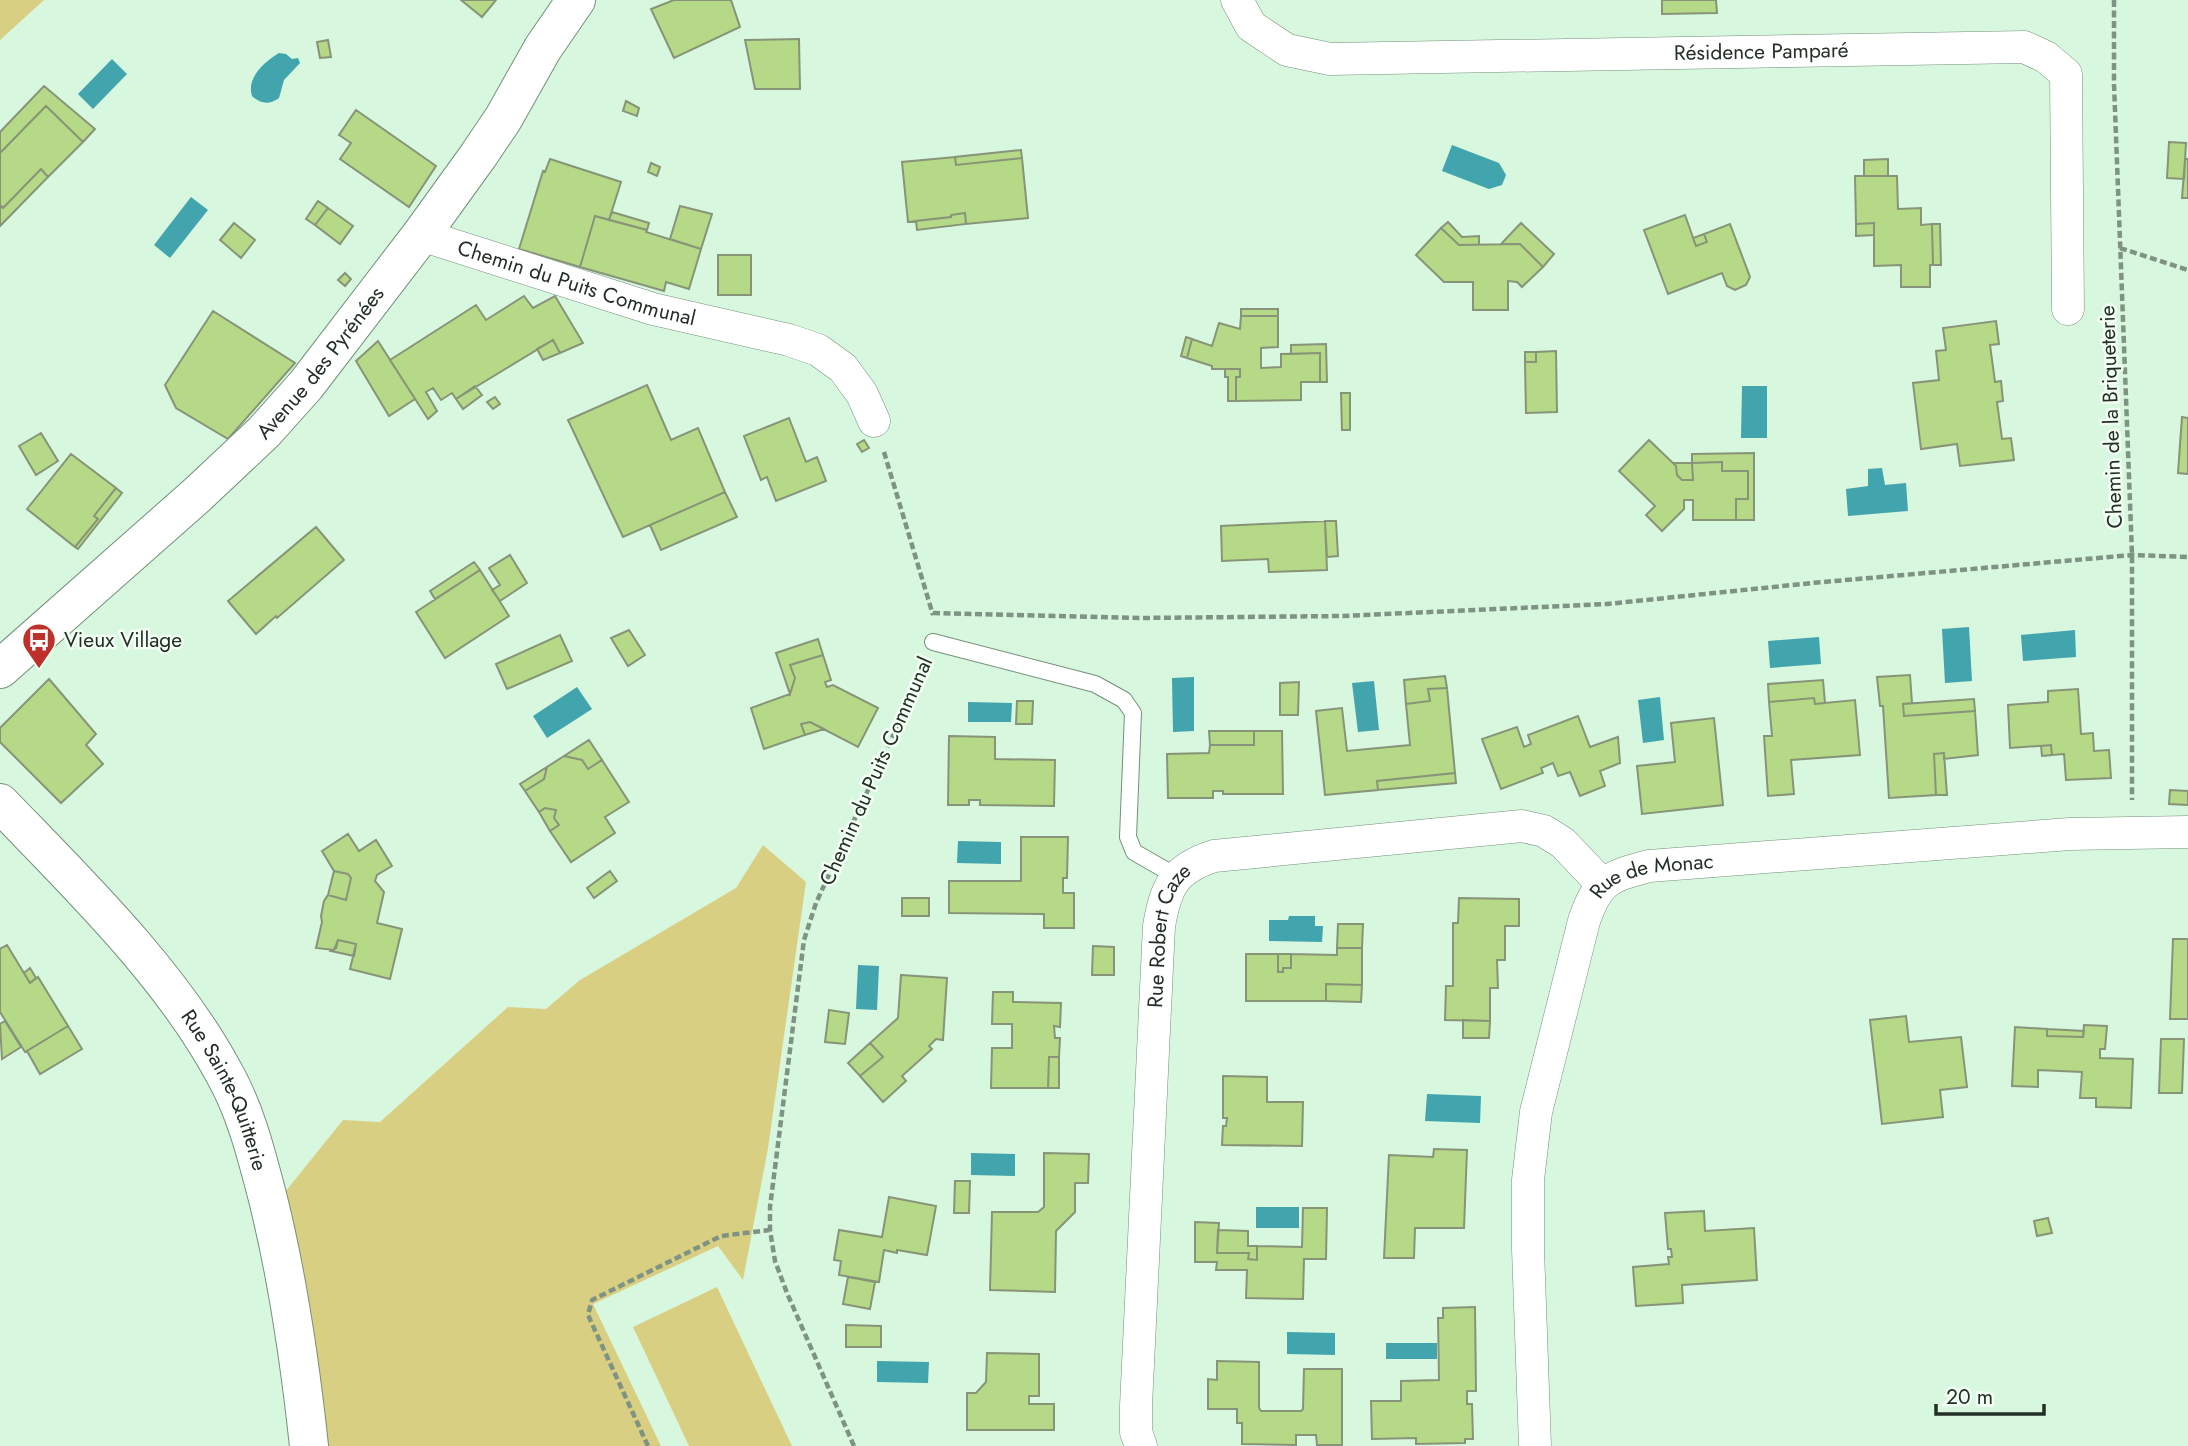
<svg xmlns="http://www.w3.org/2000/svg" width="2188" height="1446" font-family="Jost,sans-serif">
<rect width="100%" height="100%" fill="#d8f7df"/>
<path fill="#d9cf82" d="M 0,0 L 44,0 L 0,40 Z
M 763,845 L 806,882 L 768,1148 L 743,1280 L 718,1246 L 593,1304 L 661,1446 L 326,1446 L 285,1192 L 343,1120 L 380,1122 L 508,1007 L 546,1009 L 580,980 L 736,888 Z
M 717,1287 L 792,1446 L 689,1446 L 633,1327 Z"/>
<path fill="#42a4ac" d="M 279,53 L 286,54 L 292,59 L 298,58 L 300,63 L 284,80 L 279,98 C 270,105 260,104 252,96 C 246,78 264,62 279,53 Z
M 112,59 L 127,74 L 93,109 L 78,94 Z
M 1452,145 L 1499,163 L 1506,175 L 1502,185 L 1489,189 L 1442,171 Z
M 191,197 L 208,210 L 170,258 L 154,245 Z
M 1742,386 L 1767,386 L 1767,438 L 1741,438 Z
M 1882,468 L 1885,485 L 1906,483 L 1908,511 L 1848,516 L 1846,489 L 1868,486 L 1868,469 Z
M 1969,627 L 1972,681 L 1945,683 L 1942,629 Z
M 2075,630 L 2076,657 L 2023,661 L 2021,635 Z
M 1819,637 L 1821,664 L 1770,668 L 1768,641 Z
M 1194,677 L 1194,731 L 1173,732 L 1172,678 Z
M 1374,681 L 1379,730 L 1358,732 L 1352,683 Z
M 577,687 L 592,709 L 547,738 L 533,716 Z
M 1660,697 L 1664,740 L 1643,743 L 1638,700 Z
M 968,702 L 1012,703 L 1011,722 L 968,722 Z
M 958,841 L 1001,842 L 1001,864 L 957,863 Z
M 1289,916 L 1315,916 L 1315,926 L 1323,926 L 1322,942 L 1269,941 L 1269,920 L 1288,920 Z
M 858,965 L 879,966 L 877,1010 L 856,1009 Z
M 1427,1094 L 1481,1096 L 1480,1123 L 1425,1121 Z
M 971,1153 L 1015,1154 L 1015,1176 L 971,1175 Z
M 1256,1207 L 1299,1207 L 1299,1228 L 1256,1228 Z
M 1287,1332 L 1335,1333 L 1335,1355 L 1287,1354 Z
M 1386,1343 L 1437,1343 L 1437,1359 L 1386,1359 Z
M 877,1361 L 929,1362 L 928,1383 L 877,1382 Z"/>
<path fill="#b6d987" stroke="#879477" stroke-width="2" d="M 461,0 L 496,0 L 482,17 Z
M 674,0 L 731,0 L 740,27 L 674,58 L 651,9 Z
M 1662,0 L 1716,0 L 1717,13 L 1662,14 Z
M 799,39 L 800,89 L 755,89 L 745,40 Z
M 328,40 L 331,57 L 320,58 L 317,42 Z
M 44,86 L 95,129 L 83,142 L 46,106 L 0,153 L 0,132 Z
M 626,101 L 639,108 L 637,116 L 623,111 Z
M 46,106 L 83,142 L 48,177 L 41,169 L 3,208 L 0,205 L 0,153 Z
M 356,110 L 436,166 L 409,207 L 340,159 L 351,143 L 339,135 Z
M 2169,142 L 2186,143 L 2184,179 L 2167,178 Z
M 1021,150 L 1022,158 L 956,165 L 955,157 Z
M 955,157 L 956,165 L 1022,158 L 1028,218 L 966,224 L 965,213 L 951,215 L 951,217 L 908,222 L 902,162 Z
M 550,159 L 621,182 L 609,220 L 595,216 L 580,267 L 519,249 L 543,171 L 545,172 Z
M 1888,159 L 1888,176 L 1864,176 L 1864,160 Z
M 2185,159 L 2188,159 L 2188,198 L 2182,198 Z
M 651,163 L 660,167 L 657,176 L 648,172 Z
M 41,169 L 48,177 L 0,226 L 0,205 L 3,208 Z
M 1855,176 L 1897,176 L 1898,209 L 1921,208 L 1921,225 L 1932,224 L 1933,265 L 1930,265 L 1930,287 L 1901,287 L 1901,265 L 1874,266 L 1874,223 L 1856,224 Z
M 318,201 L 328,208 L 315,225 L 306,219 Z
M 680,206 L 712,214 L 701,249 L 670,239 Z
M 328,208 L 353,226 L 340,244 L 315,225 Z
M 612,212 L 649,223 L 647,230 L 609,220 Z
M 965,213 L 966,224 L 917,230 L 916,221 L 951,217 L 951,215 Z
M 1685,215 L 1696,246 L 1707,242 L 1704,234 L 1730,224 L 1750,277 L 1746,285 L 1735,290 L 1727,286 L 1722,273 L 1668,294 L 1644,230 Z
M 595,216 L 647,230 L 646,232 L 701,249 L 689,289 L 666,282 L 664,291 L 580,267 Z
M 1448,222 L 1462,237 L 1479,236 L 1479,245 L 1459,245 L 1441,228 Z
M 234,223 L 255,240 L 241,258 L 220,240 Z
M 1521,223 L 1554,254 L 1543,267 L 1520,244 L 1501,244 Z
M 1874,223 L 1874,235 L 1856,236 L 1856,224 Z
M 1932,224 L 1940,224 L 1941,265 L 1933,265 Z
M 1441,228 L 1459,245 L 1520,244 L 1543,267 L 1522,287 L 1517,282 L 1508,281 L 1508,310 L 1473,310 L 1473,282 L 1444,282 L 1416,255 Z
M 1704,234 L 1707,242 L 1696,246 L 1693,238 Z
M 718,255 L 751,255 L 751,295 L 718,295 Z
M 345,273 L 351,279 L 345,286 L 338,280 Z
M 524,296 L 533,308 L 555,296 L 583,343 L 560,353 L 553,340 L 456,399 L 452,393 L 441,400 L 433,388 L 426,392 L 437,411 L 428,419 L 390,360 L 476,305 L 486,320 Z
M 1241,309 L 1278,309 L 1278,316 L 1241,316 Z
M 213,311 L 295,363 L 228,439 L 176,408 L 165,385 Z
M 1241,316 L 1278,316 L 1278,347 L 1261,348 L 1261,368 L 1281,367 L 1281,354 L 1320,353 L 1320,382 L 1301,382 L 1301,400 L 1236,401 L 1236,377 L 1240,377 L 1240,369 L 1212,369 L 1212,366 L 1187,358 L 1192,339 L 1212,346 L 1219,323 L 1240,329 Z
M 1996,321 L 1999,344 L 1990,345 L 1995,382 L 2001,381 L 2003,401 L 1997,402 L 2002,439 L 2011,438 L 2014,460 L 1960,466 L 1957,444 L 1921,449 L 1913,383 L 1939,380 L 1936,351 L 1946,350 L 1943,328 Z
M 1186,337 L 1192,339 L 1187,358 L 1181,356 Z
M 553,340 L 560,353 L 543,360 L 537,349 Z
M 378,341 L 415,399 L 389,416 L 356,361 Z
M 1326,344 L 1327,382 L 1320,382 L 1320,353 L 1291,354 L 1291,345 Z
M 1556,351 L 1557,412 L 1526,413 L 1525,362 L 1536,362 L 1536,352 Z
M 1525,352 L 1536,352 L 1536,362 L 1525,362 Z
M 1225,369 L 1240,369 L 1240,377 L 1236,377 L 1236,401 L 1228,401 L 1228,377 L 1225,377 Z
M 647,385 L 671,440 L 698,428 L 725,492 L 623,537 L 568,420 Z
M 475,386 L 482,395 L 463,409 L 456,399 Z
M 1341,393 L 1350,393 L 1350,430 L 1342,430 Z
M 495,397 L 500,404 L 493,409 L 487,402 Z
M 2182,417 L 2188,418 L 2188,474 L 2178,473 Z
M 789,418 L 806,462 L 817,457 L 826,481 L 776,501 L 767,477 L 761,480 L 744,436 Z
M 41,433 L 58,461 L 36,475 L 19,446 Z
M 864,440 L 869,448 L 862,452 L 857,444 Z
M 1649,440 L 1676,466 L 1677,475 L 1682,480 L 1693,480 L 1692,463 L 1722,462 L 1722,471 L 1748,471 L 1748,499 L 1736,499 L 1736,520 L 1693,520 L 1693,500 L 1684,500 L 1684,509 L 1662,531 L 1646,515 L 1655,506 L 1619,471 Z
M 1754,453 L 1754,520 L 1736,520 L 1736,499 L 1748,499 L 1748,471 L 1722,471 L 1722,462 L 1692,463 L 1692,454 Z
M 71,454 L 116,488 L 94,516 L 98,519 L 75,547 L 27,509 Z
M 1673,463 L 1692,463 L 1693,480 L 1682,480 L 1677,475 L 1676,466 Z
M 116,488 L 122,493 L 78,549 L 75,547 L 98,519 L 94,516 Z
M 725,492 L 737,517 L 661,550 L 650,525 Z
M 1325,521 L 1336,521 L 1338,556 L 1327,557 Z
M 1325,521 L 1327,570 L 1269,572 L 1268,559 L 1222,561 L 1221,526 Z
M 316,527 L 344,560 L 277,618 L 276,616 L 256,634 L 228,601 Z
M 510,555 L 527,583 L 500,601 L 492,590 L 500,585 L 489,568 Z
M 474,562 L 480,570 L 435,599 L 430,591 Z
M 480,570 L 509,616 L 445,658 L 416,612 Z
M 629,630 L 645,655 L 628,666 L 611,638 Z
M 560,635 L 572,661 L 507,689 L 496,664 Z
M 818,639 L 823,655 L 790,665 L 795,678 L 790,694 L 776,653 Z
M 823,655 L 831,680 L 825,682 L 827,687 L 833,685 L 878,708 L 858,747 L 810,722 L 801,724 L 805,735 L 764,749 L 751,708 L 790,694 L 795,678 L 790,665 Z
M 1910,675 L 1912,703 L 1903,704 L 1904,716 L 1975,711 L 1978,755 L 1944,759 L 1944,753 L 1934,754 L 1936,795 L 1889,798 L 1883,706 L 1880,706 L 1877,677 Z
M 1445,676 L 1447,688 L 1428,689 L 1430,701 L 1406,704 L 1404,680 Z
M 49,679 L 96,734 L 86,745 L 103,764 L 61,803 L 0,742 L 0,728 Z
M 1823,680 L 1825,703 L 1815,704 L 1814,698 L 1769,702 L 1768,684 Z
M 1299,682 L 1298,715 L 1280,715 L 1280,683 Z
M 1447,688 L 1455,773 L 1377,781 L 1378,790 L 1325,795 L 1316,711 L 1342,708 L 1347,751 L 1410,745 L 1406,704 L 1430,701 L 1428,689 Z
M 2078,689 L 2081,734 L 2093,733 L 2094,751 L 2109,750 L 2111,778 L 2066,780 L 2064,754 L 2052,755 L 2051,745 L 2010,748 L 2008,705 L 2048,702 L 2048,691 Z
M 1814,698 L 1815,704 L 1855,700 L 1860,755 L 1791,760 L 1794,794 L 1768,796 L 1764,736 L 1772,736 L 1769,702 Z
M 1974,699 L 1975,711 L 1904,716 L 1903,704 Z
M 1017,701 L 1033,701 L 1032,724 L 1016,724 Z
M 1578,716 L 1590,747 L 1618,737 L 1620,763 L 1600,771 L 1605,786 L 1580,796 L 1570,772 L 1558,776 L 1553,763 L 1541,768 L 1543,773 L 1501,789 L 1482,739 L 1517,727 L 1524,747 L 1531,744 L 1528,735 Z
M 1714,718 L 1723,805 L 1642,814 L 1637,766 L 1675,762 L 1671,723 Z
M 810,722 L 824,729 L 805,735 L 801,724 Z
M 1209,731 L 1254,731 L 1254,745 L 1210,745 Z
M 1254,731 L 1282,731 L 1283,794 L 1223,794 L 1223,791 L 1213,791 L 1213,798 L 1168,798 L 1167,754 L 1209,753 L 1210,745 L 1254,745 Z
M 949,736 L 995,737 L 995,759 L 1055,760 L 1054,806 L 980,805 L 980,800 L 969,800 L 969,805 L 948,805 Z
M 589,740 L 602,760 L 588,769 L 582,760 L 564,756 Z
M 2051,745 L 2052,755 L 2042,756 L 2041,746 Z
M 1944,753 L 1947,795 L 1936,795 L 1934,754 Z
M 564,756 L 582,760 L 588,769 L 602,760 L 629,802 L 605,817 L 615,833 L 571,862 L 550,831 L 559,825 L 554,818 L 556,810 L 545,808 L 539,812 L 525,791 L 544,779 L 547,767 Z
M 547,767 L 544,779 L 525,791 L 520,784 Z
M 1455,773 L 1456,783 L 1378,790 L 1377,781 Z
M 2170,790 L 2188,791 L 2188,805 L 2169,804 Z
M 545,808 L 556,810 L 554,818 L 559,825 L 550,831 L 539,812 Z
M 348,834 L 359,851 L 376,840 L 392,866 L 377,875 L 375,881 L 384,892 L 377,923 L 402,929 L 390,979 L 350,969 L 356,944 L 338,940 L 334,950 L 316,948 L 322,922 L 321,916 L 324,901 L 328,895 L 346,900 L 351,878 L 348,874 L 334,871 L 322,851 Z
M 1021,837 L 1068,837 L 1067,878 L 1063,878 L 1063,893 L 1074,893 L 1074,928 L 1044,928 L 1044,914 L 949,913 L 949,881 L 1021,881 Z
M 334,871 L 348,874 L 351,878 L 346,900 L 328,895 Z
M 610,871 L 617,881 L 594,898 L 587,888 Z
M 902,898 L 929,898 L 929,916 L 902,916 Z
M 1459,898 L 1519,899 L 1519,926 L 1505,926 L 1505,960 L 1497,960 L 1498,988 L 1490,988 L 1490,1021 L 1445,1020 L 1446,986 L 1453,986 L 1453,923 L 1458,923 Z
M 1338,924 L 1363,924 L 1362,948 L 1337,948 Z
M 2173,939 L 2188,939 L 2188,1019 L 2170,1019 Z
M 338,940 L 356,944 L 354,956 L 331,951 L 336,948 Z
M 7,945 L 30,983 L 38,977 L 68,1026 L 25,1052 L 0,1012 L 0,949 Z
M 1093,946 L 1114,947 L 1114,975 L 1092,975 Z
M 1337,948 L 1362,948 L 1362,985 L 1326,984 L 1326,1001 L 1246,1001 L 1246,954 L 1278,954 L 1278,972 L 1283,972 L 1283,968 L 1291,968 L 1291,954 L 1337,955 Z
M 1278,954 L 1291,954 L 1291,968 L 1283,968 L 1283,972 L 1278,972 Z
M 30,968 L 36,978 L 30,983 L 24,973 Z
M 901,975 L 947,978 L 943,1040 L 936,1039 L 929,1046 L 932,1049 L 902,1076 L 906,1081 L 883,1102 L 860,1076 L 883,1057 L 870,1043 L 898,1018 Z
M 1326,984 L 1362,985 L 1361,1002 L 1326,1001 Z
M 993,992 L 1013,992 L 1013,1002 L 1061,1003 L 1060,1027 L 1054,1026 L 1055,1038 L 1060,1038 L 1059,1057 L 1049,1057 L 1048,1088 L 991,1088 L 992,1048 L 1012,1048 L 1012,1024 L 992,1024 Z
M 829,1010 L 849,1013 L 845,1044 L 825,1042 Z
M 1906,1016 L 1909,1042 L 1961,1037 L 1967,1087 L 1940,1090 L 1943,1117 L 1882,1124 L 1870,1020 Z
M 1463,1020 L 1490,1021 L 1489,1038 L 1463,1038 Z
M 5,1021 L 21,1047 L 2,1059 L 0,1024 Z
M 2084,1025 L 2107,1026 L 2105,1049 L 2100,1049 L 2100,1058 L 2133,1059 L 2131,1108 L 2096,1107 L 2096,1098 L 2080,1098 L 2082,1072 L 2038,1070 L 2038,1087 L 2012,1086 L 2015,1027 L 2047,1029 L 2047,1036 L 2083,1037 Z
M 68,1026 L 82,1049 L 40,1074 L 27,1051 Z
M 2047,1029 L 2084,1031 L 2083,1037 L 2047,1036 Z
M 2161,1039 L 2184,1039 L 2182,1093 L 2159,1093 Z
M 870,1043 L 883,1057 L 860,1076 L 848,1063 Z
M 1049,1057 L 1059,1057 L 1059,1088 L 1048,1088 Z
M 1223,1076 L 1267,1077 L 1267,1102 L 1303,1102 L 1302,1146 L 1222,1145 L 1223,1126 L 1226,1126 L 1227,1118 L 1223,1118 Z
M 1434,1149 L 1467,1150 L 1464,1228 L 1415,1228 L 1414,1258 L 1384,1258 L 1389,1155 L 1433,1157 Z
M 1044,1153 L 1089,1154 L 1088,1183 L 1075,1183 L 1075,1212 L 1056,1231 L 1055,1292 L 990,1290 L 992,1212 L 1038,1212 L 1044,1207 Z
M 955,1181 L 970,1181 L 969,1213 L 954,1213 Z
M 889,1197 L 936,1206 L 927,1255 L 897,1250 L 897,1253 L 884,1250 L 879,1282 L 839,1275 L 841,1261 L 834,1260 L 839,1230 L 882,1237 Z
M 1303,1208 L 1327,1208 L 1326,1259 L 1304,1259 L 1303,1299 L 1246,1298 L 1247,1270 L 1216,1270 L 1217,1262 L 1195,1262 L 1195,1222 L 1219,1223 L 1217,1253 L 1249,1253 L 1248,1259 L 1257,1260 L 1257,1246 L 1302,1247 Z
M 1704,1211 L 1705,1231 L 1754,1228 L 1757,1280 L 1682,1285 L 1683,1303 L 1636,1306 L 1633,1267 L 1669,1264 L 1668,1257 L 1672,1257 L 1671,1249 L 1668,1249 L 1665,1213 Z
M 2048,1218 L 2052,1233 L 2037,1236 L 2034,1221 Z
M 1218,1230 L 1248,1231 L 1248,1246 L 1257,1246 L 1257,1260 L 1248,1259 L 1249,1253 L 1217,1253 Z
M 848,1277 L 875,1282 L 870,1309 L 843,1304 Z
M 1475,1307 L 1476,1391 L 1467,1391 L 1467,1404 L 1472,1404 L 1473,1439 L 1465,1439 L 1465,1443 L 1416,1444 L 1416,1438 L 1372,1439 L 1371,1401 L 1401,1401 L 1401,1381 L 1439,1380 L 1438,1318 L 1443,1318 L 1443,1308 Z
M 846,1325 L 881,1326 L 881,1347 L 846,1347 Z
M 987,1353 L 1039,1354 L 1039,1396 L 1029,1396 L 1029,1404 L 1054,1404 L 1054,1430 L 967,1430 L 967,1393 L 976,1393 L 986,1382 Z
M 1217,1361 L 1259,1362 L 1259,1408 L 1261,1411 L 1301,1411 L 1303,1409 L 1304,1369 L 1342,1369 L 1342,1445 L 1317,1445 L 1316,1435 L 1296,1435 L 1296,1445 L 1242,1444 L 1242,1423 L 1237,1423 L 1237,1409 L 1208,1409 L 1208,1379 L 1217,1380 Z"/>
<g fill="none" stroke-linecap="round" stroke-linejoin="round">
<g stroke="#74907b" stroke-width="18">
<path id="lane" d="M 933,642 L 1095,684 L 1124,700 L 1133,713 L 1128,837 L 1134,852 L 1176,876"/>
</g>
<g stroke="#74907b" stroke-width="33">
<g id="street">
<path id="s1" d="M 1237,0 L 1251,26 L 1287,50 L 1330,59 L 2024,47 L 2046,57 L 2066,74 L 2068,309"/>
<path id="s2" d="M 421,235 L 653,309 L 789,340 L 818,350 L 843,368 L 862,394 L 874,421"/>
<path id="s3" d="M 1141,1446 L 1136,1432 L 1136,1406 L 1159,926 C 1166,886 1174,869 1214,856 L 1522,826 L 1544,831 L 1563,843 L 1602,884"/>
<path id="s4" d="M 1535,1446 L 1528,1249 L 1528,1180 L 1536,1112 L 1584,921 C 1598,880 1608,877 1649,866 L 2070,834 L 2188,832"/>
</g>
</g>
<g stroke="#74907b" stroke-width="40">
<g id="secondary">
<path id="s5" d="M 0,669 L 197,495 L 264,432 L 306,385 L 421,235 L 478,156 L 503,119 L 543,48 L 576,0"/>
<path id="s6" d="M 0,803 C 77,883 170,973 223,1071 C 245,1109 256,1153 267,1195 C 288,1278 300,1362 309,1446"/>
</g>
</g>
<path stroke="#7e9383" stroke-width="4.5" stroke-dasharray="7 3.5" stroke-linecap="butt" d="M 2114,0 L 2114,84 L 2132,555 L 2132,800
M 2120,248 L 2188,270
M 884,452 L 933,615
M 933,613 L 1139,618 L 1342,616 L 1607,604 L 1812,583 L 2132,555 L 2188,557
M 648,1446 L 588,1315 L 592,1300 L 721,1236 L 770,1230
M 854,1446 L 787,1293 L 775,1261 L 770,1230 L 770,1207 L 804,940 L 816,903 L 926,664"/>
<use href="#lane" stroke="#fff" stroke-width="16"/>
<use href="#street" stroke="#fff" stroke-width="32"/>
<use href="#secondary" stroke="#fff" stroke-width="38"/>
</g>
<defs>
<g id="bus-pin" transform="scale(1.75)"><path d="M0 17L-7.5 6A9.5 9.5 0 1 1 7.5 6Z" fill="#be302b" stroke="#f3fff5"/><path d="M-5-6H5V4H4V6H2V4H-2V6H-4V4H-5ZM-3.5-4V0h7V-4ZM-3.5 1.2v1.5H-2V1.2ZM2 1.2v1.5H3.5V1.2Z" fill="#fff"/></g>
</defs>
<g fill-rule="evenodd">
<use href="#bus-pin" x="39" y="640"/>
</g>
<g text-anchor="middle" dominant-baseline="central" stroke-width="5" stroke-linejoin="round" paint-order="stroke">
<g font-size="21" fill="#232f26" stroke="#f3fff5">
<text stroke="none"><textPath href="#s1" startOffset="548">Résidence Pamparé</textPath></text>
<text stroke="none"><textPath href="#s2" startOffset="163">Chemin du Puits Communal</textPath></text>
<text stroke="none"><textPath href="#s5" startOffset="444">Avenue des Pyrénées</textPath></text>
<text transform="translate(2111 417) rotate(-92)">Chemin de la Briqueterie</text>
<text transform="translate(876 771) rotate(-66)">Chemin du Puits Communal</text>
<text stroke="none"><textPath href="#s4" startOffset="623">Rue de Monac</textPath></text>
<text stroke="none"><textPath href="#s3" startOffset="514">Rue Robert Caze</textPath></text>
<text stroke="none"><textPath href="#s6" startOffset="368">Rue Sainte-Quitterie</textPath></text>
</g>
<g font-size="21" fill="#232f26" stroke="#f3fff5" text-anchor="start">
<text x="64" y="640">Vieux Village</text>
</g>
</g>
<path d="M1936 1404v10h108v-10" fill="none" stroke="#232f26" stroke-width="3.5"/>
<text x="1946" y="1404" font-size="21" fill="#232f26" stroke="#f3fff5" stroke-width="5" paint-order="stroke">20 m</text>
</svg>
